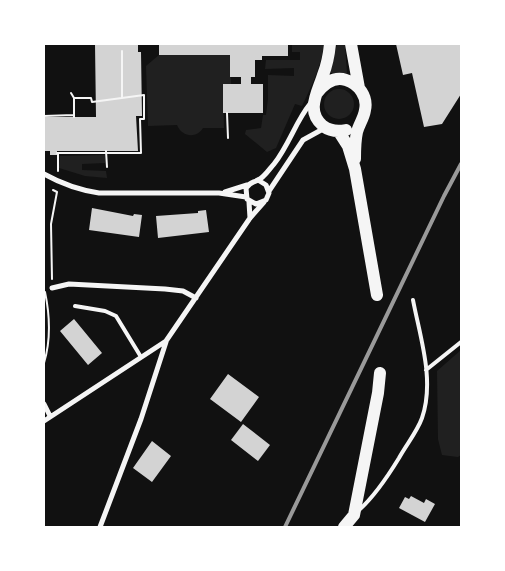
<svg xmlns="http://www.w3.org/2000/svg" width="505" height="571" font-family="'Zilla Slab',serif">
<rect width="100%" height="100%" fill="#111"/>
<path fill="#202020" d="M 292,44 L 324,44 C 321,67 312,85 302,106 L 295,104 L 276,148 L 267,152 L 245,134 L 246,130 L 261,128 L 263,115 L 266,115 L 268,99 L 268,75 L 294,76 L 294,68 L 265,69 L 266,60 L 300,60 L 300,52 L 292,52 Z
M 337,44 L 345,44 L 347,73 L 330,73 Z
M 159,55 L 230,55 L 231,84 L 223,84 L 224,128 L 203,128 C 196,139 182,137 177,125 L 148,126 L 146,66 Z
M324 104a15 15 0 1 1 30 0a15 15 0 1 1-30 0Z
M 105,155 L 105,163 L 82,164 L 82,170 L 106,171 L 107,178 L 85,176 L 59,168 L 60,156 Z
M 461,350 L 461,455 L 458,457 L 442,455 L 438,439 L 437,371 Z"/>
<path fill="#d3d3d3" d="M 95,44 L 138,44 L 138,52 L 141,52 L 142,116 L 136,116 L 138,151 L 57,151 L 57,155 L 50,155 L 50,151 L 44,151 L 44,117 L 96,117 Z
M 159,44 L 288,44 L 288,56 L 262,56 L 262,60 L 255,60 L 255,77 L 251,77 L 251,84 L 263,84 L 263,113 L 223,113 L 223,84 L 241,84 L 241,77 L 230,77 L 230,55 L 159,55 Z
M 396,44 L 461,44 L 461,94 L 442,124 L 424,127 L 412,73 L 403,75 Z
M 92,208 L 133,216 L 134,214 L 142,215 L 139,237 L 89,230 Z
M 206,210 L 209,232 L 158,238 L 156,216 L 198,213 L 198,211 Z
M 74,319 L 102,353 L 88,365 L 60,331 Z
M 228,374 L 259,397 L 241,422 L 210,399 Z
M 243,424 L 270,445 L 258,461 L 231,440 Z
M 152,441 L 171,456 L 152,482 L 133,468 Z
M 411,496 L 424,503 L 426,499 L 435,504 L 425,522 L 399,508 L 405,497 L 409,499 Z"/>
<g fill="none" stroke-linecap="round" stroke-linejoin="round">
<path stroke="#f5f5f5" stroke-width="2" d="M 74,98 L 74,117
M 122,98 L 122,51
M 227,113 L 228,138
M 44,116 L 74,115
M 106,151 L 107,167
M 57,153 L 141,153 L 140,119 L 144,119 L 144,95 L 92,102 L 91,98 L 74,98 L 71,93
M 58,171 L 58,153
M 52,279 L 51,224 L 57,192 L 53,190
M 44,363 C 51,340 50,316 45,292"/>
<path stroke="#f5f5f5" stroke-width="4" d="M 75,306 L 105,311 L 116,316 L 141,357
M 426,370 L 461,342
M 359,510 C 375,496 388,476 399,458 C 406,445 417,432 422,418 C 435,380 420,337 413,300"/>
<path stroke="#f5f5f5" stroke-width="5" d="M 44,174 C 62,184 79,190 99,193 L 219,193 L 246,197
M 258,180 L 266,185 L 269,193 L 266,200 L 256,204 L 247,199 L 246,188 C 250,182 252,183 258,180 C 264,178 270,168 274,164 C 289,145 296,121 310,104
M 269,191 L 303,140 L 323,129
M 225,192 L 247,185
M 249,202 L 250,218
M 52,288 L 69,284 L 165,289 L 183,291 L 196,298
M 44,404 L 50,416
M 44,421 L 166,341 L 250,218 L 264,202
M 100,527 L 141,419 L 166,342"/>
<path stroke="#f5f5f5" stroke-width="12" d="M 330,44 C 329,54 327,65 323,75 C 318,92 305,111 323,126 C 330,131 337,132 346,130
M 351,44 L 359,88
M 317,93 C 324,84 334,76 346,80 C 359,84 368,97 365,110 C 364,118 359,124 357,132 C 355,141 355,150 355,159
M 339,132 L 348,146 L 355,169 L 377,295
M 344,527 L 354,515 L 378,393 L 380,373"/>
<path stroke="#9a9a9a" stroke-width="4" d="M 285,527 L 444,196 L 461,164"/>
</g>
<rect width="505" height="571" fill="none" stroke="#ffffff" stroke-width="90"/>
</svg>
